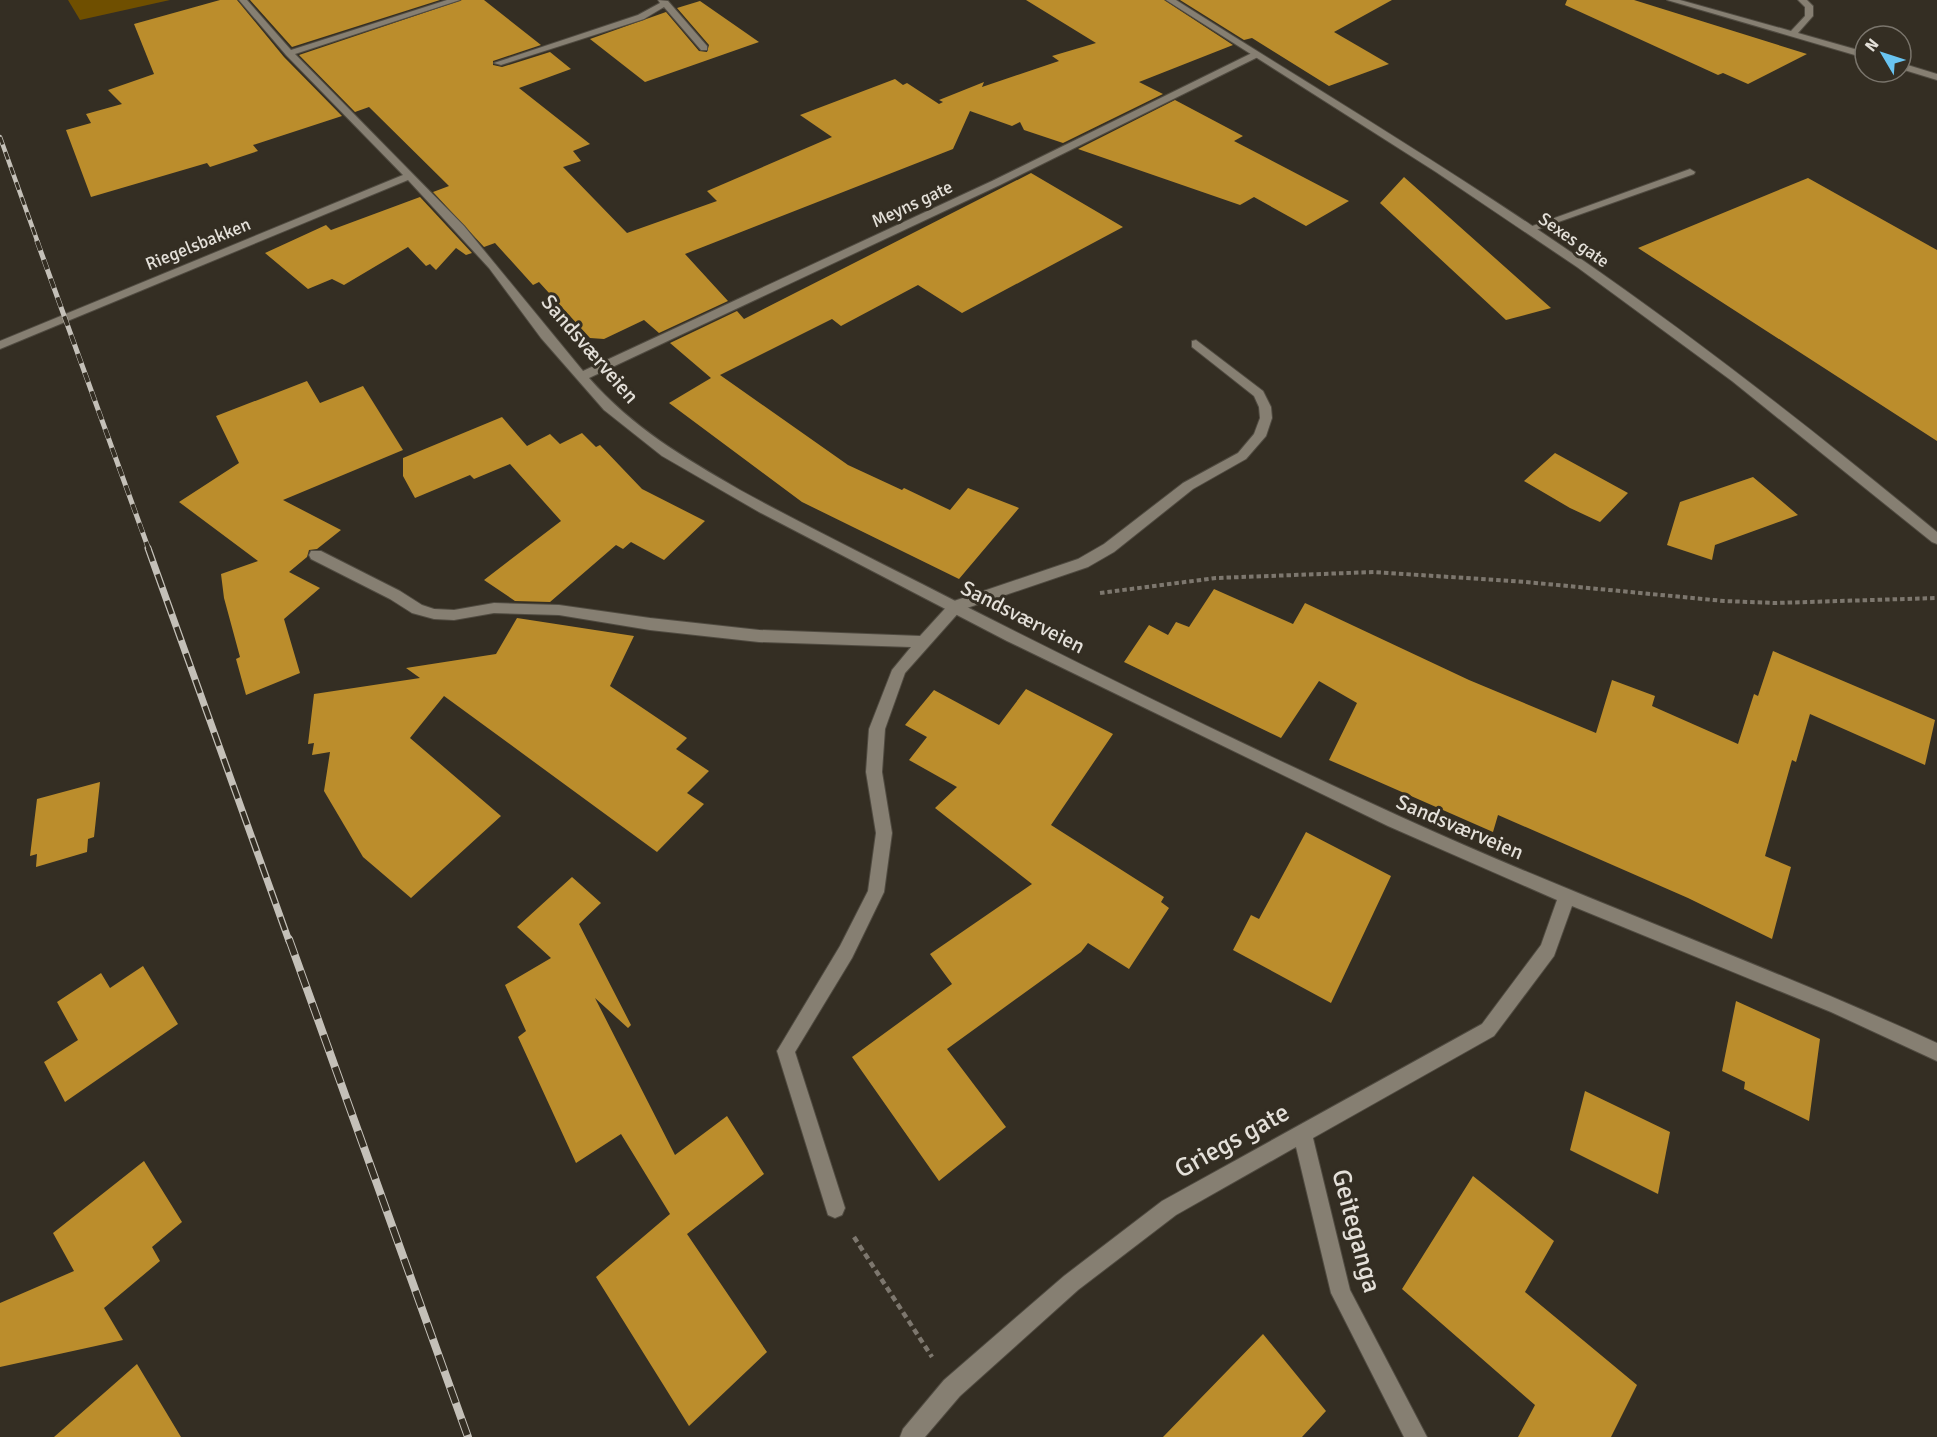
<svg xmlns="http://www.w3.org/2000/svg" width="1937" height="1437" font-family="Signika,sans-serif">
<rect width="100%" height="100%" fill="#342e23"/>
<path fill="#6f4f00" d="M 68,0 L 170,0 L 80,20 Z"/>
<path fill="#bb8d2c" d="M 220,0 L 237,0 L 284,57 L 342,116 L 253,145 L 258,151 L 210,167 L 207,163 L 91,197 L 66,130 L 91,123 L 86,114 L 122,104 L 108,90 L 154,74 L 134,24 Z
M 250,0 L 440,0 L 292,47 Z
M 462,0 L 484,0 L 541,45 L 493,61 L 493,65 L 502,67 L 550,52 L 571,69 L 519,88 L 590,144 L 573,151 L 581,161 L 563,167 L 627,233 L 717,201 L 707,191 L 832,137 L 800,115 L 895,79 L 903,85 L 907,83 L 939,104 L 943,102 L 939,100 L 984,82 L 982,87 L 1059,61 L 1052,56 L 1096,43 L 1026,0 L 1164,0 L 1233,45 L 1139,82 L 1163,94 L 1063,143 L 1024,130 L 1020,122 L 1012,126 L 970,111 L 953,149 L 685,254 L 728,301 L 659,333 L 644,320 L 604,339 L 590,338 L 539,282 L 533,285 L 495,243 L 484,247 L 433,192 L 449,186 L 369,107 L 355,112 L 299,55 Z
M 1180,0 L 1392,0 L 1334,32 L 1389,64 L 1329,86 L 1252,38 L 1244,40 Z
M 1567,0 L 1634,0 L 1807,54 L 1748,84 L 1723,73 L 1718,75 L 1565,5 Z
M 700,1 L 759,42 L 645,82 L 590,39 L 666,12 L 699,51 L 707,52 L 709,45 L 677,8 Z
M 1175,100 L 1243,136 L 1234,141 L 1349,201 L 1306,226 L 1254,197 L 1240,205 L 1078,149 Z
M 1031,173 L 1123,227 L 962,313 L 918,285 L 841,326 L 832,319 L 720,375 L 848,465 L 902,490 L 904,488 L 950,510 L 968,488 L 1019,508 L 959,579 L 802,502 L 669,403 L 711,378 L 670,343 L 737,311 L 744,319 Z
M 1404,177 L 1551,308 L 1506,320 L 1380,203 Z
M 1808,178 L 1937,250 L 1937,441 L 1638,248 Z
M 420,197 L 472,253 L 466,255 L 456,248 L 436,270 L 430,264 L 426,266 L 408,247 L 344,285 L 332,279 L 308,289 L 265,253 L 326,225 L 331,230 Z
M 307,381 L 320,403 L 363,386 L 403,450 L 283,500 L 341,530 L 317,549 L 309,550 L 307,557 L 289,572 L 320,588 L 284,619 L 300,673 L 246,695 L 236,659 L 240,657 L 224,598 L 221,574 L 258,561 L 179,502 L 239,463 L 216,416 Z
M 502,417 L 527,446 L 550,434 L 560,444 L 582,433 L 596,447 L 600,445 L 642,489 L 705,521 L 664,560 L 631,542 L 623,549 L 616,545 L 550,602 L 515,601 L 484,580 L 561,521 L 510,464 L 474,479 L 470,475 L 415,498 L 403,476 L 403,458 Z
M 1555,453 L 1628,493 L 1600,522 L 1570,508 L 1524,481 Z
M 1753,477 L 1798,515 L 1715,545 L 1712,560 L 1667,545 L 1680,502 Z
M 1214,589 L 1293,624 L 1305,603 L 1469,680 L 1596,733 L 1612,680 L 1655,696 L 1652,706 L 1738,744 L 1754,694 L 1758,696 L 1773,651 L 1935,720 L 1925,765 L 1810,714 L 1796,762 L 1792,760 L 1765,856 L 1791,867 L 1772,939 L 1688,898 L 1498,815 L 1493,832 L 1329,760 L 1357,703 L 1319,681 L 1281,738 L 1124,662 L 1149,625 L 1168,635 L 1176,622 L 1189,627 Z
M 517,618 L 634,636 L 610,686 L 687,738 L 676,749 L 709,771 L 687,793 L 704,804 L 657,852 L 444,696 L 410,738 L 501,816 L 411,898 L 363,857 L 324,791 L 330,752 L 312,755 L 314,743 L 308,744 L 314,694 L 420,678 L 406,668 L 496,654 Z
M 1026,689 L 1113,734 L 1051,825 L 1164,897 L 1161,902 L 1169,908 L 1129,969 L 1088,943 L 1081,952 L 947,1049 L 1006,1127 L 939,1181 L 852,1057 L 952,984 L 930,954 L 1032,884 L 935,808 L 957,787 L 909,760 L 927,737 L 905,725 L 934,690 L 999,725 Z
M 100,782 L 94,837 L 88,839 L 87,852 L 36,867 L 37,854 L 30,856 L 37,799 Z
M 1306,832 L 1391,876 L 1331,1003 L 1233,950 L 1251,915 L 1259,919 Z
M 572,877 L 601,903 L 579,924 L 631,1025 L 628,1028 L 595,998 L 675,1155 L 727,1116 L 764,1174 L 687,1234 L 767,1352 L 689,1426 L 596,1277 L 670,1214 L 621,1134 L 576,1163 L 518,1037 L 526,1031 L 505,985 L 551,958 L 517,927 Z
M 143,966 L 178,1024 L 65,1102 L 44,1062 L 78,1040 L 57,1002 L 101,973 L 110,988 Z
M 1736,1001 L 1820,1039 L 1809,1121 L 1744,1089 L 1745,1082 L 1722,1071 Z
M 1585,1091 L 1670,1132 L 1658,1194 L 1570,1150 Z
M 144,1161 L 182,1222 L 152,1247 L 160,1261 L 104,1308 L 123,1340 L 0,1367 L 0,1303 L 74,1271 L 53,1233 Z
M 1473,1176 L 1554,1241 L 1525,1292 L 1637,1385 L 1611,1437 L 1518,1437 L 1535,1405 L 1402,1289 Z
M 1263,1334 L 1326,1411 L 1302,1437 L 1163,1437 Z
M 137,1364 L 181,1437 L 54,1437 Z"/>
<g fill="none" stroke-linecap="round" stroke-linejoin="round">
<g stroke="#504b41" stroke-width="2">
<path id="service" d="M 1690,169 L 1695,172 L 1694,174 L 1533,231 L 1524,229 Z
M 1196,340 L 1263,391 L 1271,407 L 1272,418 L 1266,436 L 1246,459 L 1193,489 L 1114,552 L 1088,567 L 961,610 L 905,673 L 885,729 L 882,772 L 892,833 L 884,892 L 852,958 L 795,1052 L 845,1208 L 842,1215 L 835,1218 L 828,1215 L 777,1051 L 840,946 L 868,891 L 876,833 L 866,772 L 869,729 L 892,670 L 911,647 L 759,642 L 650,630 L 559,615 L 494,613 L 454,620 L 434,619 L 412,613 L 390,599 L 311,559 L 309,555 L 311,551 L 321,551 L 400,591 L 422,605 L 434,609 L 454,610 L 494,603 L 559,605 L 650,618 L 759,630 L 920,636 L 951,602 L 1078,559 L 1104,544 L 1183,483 L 1238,453 L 1254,434 L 1260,418 L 1259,407 L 1254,396 L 1192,347 L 1192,341 Z"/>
</g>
<g stroke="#504b41" stroke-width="2">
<path id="minor" d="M 239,0 L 247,0 L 291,50 L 447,0 L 460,0 L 295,54 L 464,226 L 583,371 L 992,181 L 1252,53 L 1258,53 L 1258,57 L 1000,185 L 589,378 C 633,428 683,457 740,490 C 800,523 861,553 922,584 C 1078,664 1239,743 1399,816 C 1576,897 1760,962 1937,1043 L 1937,1061 L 1831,1012 L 1572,906 L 1554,956 L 1494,1036 L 1313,1138 L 1350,1290 L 1427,1437 L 1404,1437 L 1331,1293 L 1296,1147 L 1176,1215 L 1078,1290 L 960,1396 L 925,1437 L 900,1437 L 903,1429 L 944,1380 L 1064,1276 L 1162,1201 L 1482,1024 L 1541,945 L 1557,900 L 1388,826 L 1007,641 L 759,512 L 662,456 L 604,410 L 541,338 L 489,268 L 408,180 L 0,349 L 0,341 L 403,175 L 286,55 Z
M 658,0 L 668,1 L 707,46 L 707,50 L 701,50 L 664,7 L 644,19 L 501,65 L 494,63 L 638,15 L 660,3 Z
M 1667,0 L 1680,0 L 1791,31 L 1805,16 L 1805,7 L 1798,0 L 1807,0 L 1813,6 L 1813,16 L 1798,33 L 1865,52 L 1865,58 Z
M 1901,63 L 1937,74 L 1937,80 L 1901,69 Z"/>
</g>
<g stroke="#504b41" stroke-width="2">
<path id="tertiary" d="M 1166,0 L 1176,0 C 1294,75 1414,147 1531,225 C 1672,319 1806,424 1937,532 L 1937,544 L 1932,542 L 1732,381 L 1577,267 L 1436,172 Z"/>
</g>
<path stroke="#7d776e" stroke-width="4" stroke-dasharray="4.5 3" stroke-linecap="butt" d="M 1100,593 L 1216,578 L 1374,572 L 1526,582 L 1724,601 L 1775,603 L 1937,598"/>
<path stroke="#7d776e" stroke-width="4.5" stroke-dasharray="6 4" stroke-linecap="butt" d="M 854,1237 L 932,1357"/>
<use href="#service" fill="#867f72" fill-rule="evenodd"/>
<use href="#minor" fill="#867f72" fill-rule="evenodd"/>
<use href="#tertiary" fill="#867f72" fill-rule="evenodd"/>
<g stroke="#c4c0b8" stroke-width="4.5">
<path id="rail-far3" d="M 0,137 L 38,243"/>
</g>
<g stroke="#c4c0b8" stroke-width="5">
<path id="rail-far2" d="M 37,241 L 149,550"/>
</g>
<g stroke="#c4c0b8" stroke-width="7">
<path id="rail-far1" d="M 148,548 L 289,941"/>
</g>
<g stroke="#c4c0b8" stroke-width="8">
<path id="rail" d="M 289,939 L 468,1437"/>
</g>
<use href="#rail-far3" stroke="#342e23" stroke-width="3" stroke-dasharray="8" stroke-linecap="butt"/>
<use href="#rail-far2" stroke="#342e23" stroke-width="4" stroke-dasharray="10" stroke-linecap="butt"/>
<use href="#rail-far1" stroke="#342e23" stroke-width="4.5" stroke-dasharray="14" stroke-linecap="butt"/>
<use href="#rail" stroke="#342e23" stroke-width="6" stroke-dasharray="17" stroke-linecap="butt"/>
</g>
<g text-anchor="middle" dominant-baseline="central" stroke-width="6" stroke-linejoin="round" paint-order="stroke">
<g font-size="18" fill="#e4e0d9" stroke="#342e23">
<text transform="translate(912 204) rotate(-25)">Meyns gate</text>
<text transform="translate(1574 240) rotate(35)">Sexes gate</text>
<text transform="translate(198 244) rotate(-22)">Riegelsbakken</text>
</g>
<g font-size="21" fill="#e4e0d9" stroke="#342e23">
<text transform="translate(590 349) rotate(49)">Sandsværveien</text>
<text transform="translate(1023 617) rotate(27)">Sandsværveien</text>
<text transform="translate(1460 827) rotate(23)">Sandsværveien</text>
</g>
<g font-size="26" fill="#e4e0d9" stroke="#342e23">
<text transform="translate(1232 1141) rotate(-29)">Griegs gate</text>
<text transform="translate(1356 1231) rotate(75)">Geiteganga</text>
</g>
</g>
<g transform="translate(1883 54) rotate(309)"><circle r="28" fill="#342e23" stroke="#7a756c" stroke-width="1.5"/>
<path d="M0-4.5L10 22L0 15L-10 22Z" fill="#69c4f1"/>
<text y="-9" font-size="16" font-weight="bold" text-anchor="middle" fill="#e4e0d9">N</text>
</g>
</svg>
